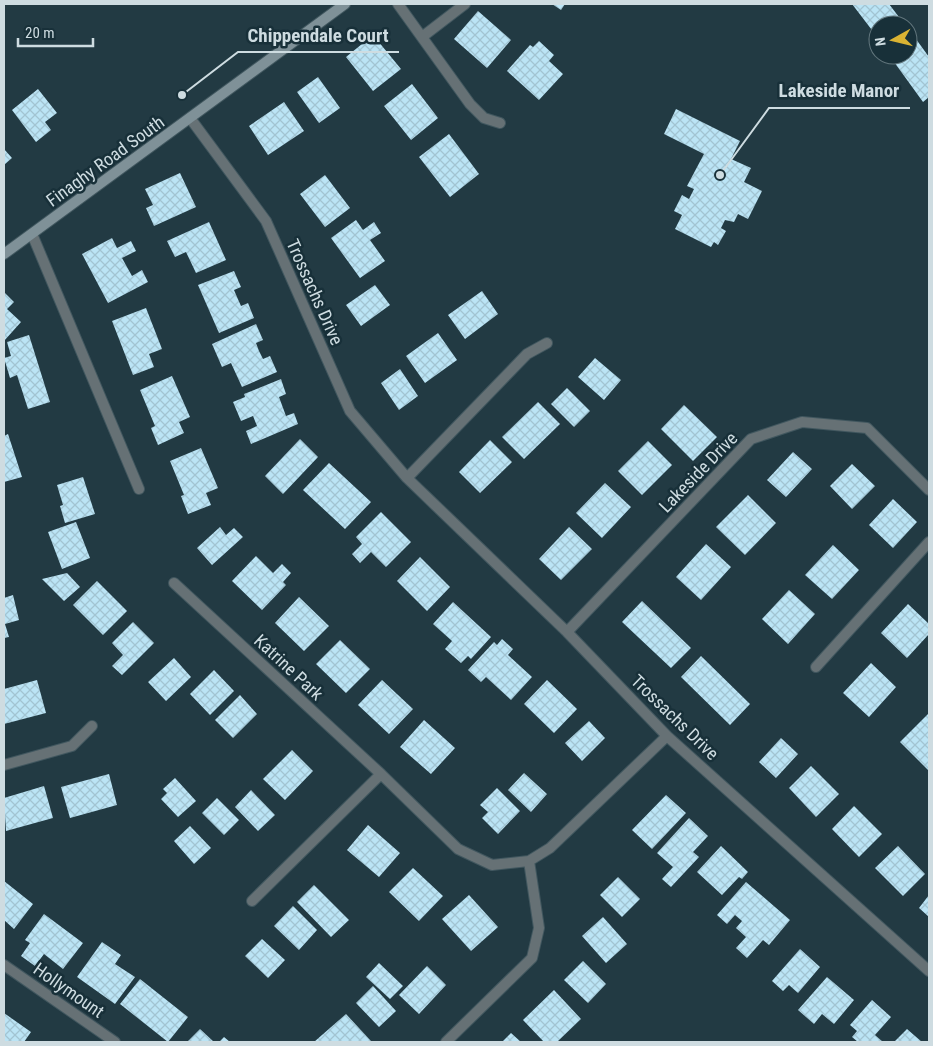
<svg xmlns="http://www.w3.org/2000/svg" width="933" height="1046" font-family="'Roboto Condensed',sans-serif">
<defs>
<pattern id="building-cross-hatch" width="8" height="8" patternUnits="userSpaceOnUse" patternTransform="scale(1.25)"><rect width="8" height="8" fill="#bbe4f5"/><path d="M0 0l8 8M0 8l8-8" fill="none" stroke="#a2c4d2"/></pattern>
</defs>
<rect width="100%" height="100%" fill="#223a43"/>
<path fill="url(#building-cross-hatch)" d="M 552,4 L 565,4 L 561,10 Z
M 852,4 L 889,4 L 902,21 L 897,25 L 878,25 L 878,38 Z
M 478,11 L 511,40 L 487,68 L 454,39 Z
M 908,28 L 929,57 L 929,97 L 923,102 L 889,55 L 908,55 Z
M 373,35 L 401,69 L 373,91 L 346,57 Z
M 539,41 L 554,55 L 549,61 L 563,74 L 539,100 L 507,71 L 530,45 L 533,47 Z
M 318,77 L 340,108 L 319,123 L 297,92 Z
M 412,84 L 438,118 L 411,140 L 384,106 Z
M 38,89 L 57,113 L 45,122 L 51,130 L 36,142 L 12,110 Z
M 284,102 L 304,131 L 268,155 L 249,126 Z
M 676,109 L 740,141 L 731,159 L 751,168 L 744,182 L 762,191 L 748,219 L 738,214 L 734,222 L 725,220 L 721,228 L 726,231 L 718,245 L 714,242 L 711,247 L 675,229 L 682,215 L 674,211 L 682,195 L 689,199 L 694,189 L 687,186 L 704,154 L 664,134 Z
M 449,134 L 479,174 L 450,197 L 419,157 Z
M 4,149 L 12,158 L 4,165 Z
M 180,173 L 196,207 L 154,226 L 146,208 L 153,205 L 145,189 Z
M 325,175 L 350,208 L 325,227 L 300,194 Z
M 356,220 L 363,230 L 374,222 L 381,233 L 370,240 L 385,261 L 360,278 L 331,238 Z
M 209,222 L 226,260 L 196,273 L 186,252 L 175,257 L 167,241 Z
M 112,238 L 117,248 L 131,241 L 136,251 L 122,258 L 132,276 L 142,270 L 148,282 L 108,303 L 82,254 Z
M 234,271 L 241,287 L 234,290 L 237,297 L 241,306 L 248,303 L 254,318 L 219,333 L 198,285 Z
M 375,285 L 390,305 L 361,326 L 346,305 Z
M 482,291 L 498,314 L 465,339 L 448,315 Z
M 4,292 L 14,302 L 7,309 L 21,322 L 4,341 Z
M 146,308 L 162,349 L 149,354 L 154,367 L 133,375 L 112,321 Z
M 256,324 L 263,340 L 256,343 L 259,351 L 263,359 L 270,356 L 277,372 L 242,387 L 231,363 L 222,367 L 212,344 Z
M 438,333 L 457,360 L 425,383 L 406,356 Z
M 29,335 L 50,402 L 28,409 L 17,375 L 10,378 L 4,358 L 11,356 L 7,342 Z
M 595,358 L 621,380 L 604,400 L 578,377 Z
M 400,369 L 418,396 L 399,410 L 381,383 Z
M 172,376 L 190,417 L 179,422 L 184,433 L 158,445 L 151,428 L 155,426 L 140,390 Z
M 281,379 L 286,394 L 279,397 L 286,416 L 294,413 L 298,424 L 251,444 L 246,431 L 257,426 L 253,416 L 241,421 L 233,402 L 245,397 L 244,394 Z
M 567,388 L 590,411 L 574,427 L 551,404 Z
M 538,402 L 560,424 L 524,459 L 502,437 Z
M 684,405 L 717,437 L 693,461 L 661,429 Z
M 8,434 L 22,477 L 4,482 L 4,436 Z
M 300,439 L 318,457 L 283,494 L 265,476 Z
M 490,440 L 512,462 L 480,493 L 459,472 Z
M 648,441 L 672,465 L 642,495 L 618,471 Z
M 201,448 L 218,488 L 206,493 L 211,505 L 188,514 L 181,496 L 184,495 L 170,461 Z
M 793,452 L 812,469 L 786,497 L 767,480 Z
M 329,463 L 371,502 L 345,529 L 303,490 Z
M 852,464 L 875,486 L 852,509 L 830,486 Z
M 83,477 L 95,514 L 65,523 L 60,506 L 63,505 L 57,485 Z
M 605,483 L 631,507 L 602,538 L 576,513 Z
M 748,495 L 776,523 L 745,555 L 716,527 Z
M 893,499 L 917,522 L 893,548 L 869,525 Z
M 381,512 L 411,542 L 386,567 L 371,552 L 360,563 L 352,554 L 362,544 L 356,537 Z
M 76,522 L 90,558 L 62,569 L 48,532 Z
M 220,527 L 226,535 L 234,528 L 243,537 L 212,565 L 197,548 Z
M 569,527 L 592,549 L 561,580 L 539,559 Z
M 706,544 L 731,567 L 701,600 L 676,577 Z
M 833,545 L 859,570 L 832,599 L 805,575 Z
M 256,556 L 273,573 L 282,564 L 291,573 L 283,582 L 286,585 L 262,610 L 232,581 Z
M 420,557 L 450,587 L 427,611 L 397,581 Z
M 67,573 L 80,587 L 64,601 L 42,579 Z
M 97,581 L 127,611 L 103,635 L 73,605 Z
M 789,590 L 815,614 L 788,644 L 762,619 Z
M 13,595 L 19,620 L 5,624 L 9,637 L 4,638 L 4,598 Z
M 299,597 L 329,626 L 304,651 L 275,623 Z
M 642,601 L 691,648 L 671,668 L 622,622 Z
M 453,602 L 491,637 L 471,659 L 468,656 L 461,663 L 445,649 L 452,641 L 433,624 Z
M 908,604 L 929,624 L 929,634 L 907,658 L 881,633 Z
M 133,622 L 154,643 L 122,675 L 112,666 L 123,655 L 112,643 Z
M 502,639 L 513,649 L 508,655 L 532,677 L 511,700 L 486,677 L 481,682 L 468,670 L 494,642 L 497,645 Z
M 340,640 L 370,669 L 346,693 L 316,664 Z
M 701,656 L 750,704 L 730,725 L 681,677 Z
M 174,658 L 191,677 L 166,701 L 148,682 Z
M 871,663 L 896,687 L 869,717 L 843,693 Z
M 214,670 L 234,691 L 210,715 L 190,694 Z
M 37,680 L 46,713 L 4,724 L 4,689 Z
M 382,680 L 413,709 L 389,734 L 358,705 Z
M 547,680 L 577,709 L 554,733 L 524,704 Z
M 240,695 L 257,714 L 233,738 L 215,720 Z
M 928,714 L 929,768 L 928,770 L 900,742 Z
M 424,720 L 455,748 L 431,774 L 400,747 Z
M 589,721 L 605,738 L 582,761 L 565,743 Z
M 781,738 L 798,754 L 776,778 L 759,762 Z
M 292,750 L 313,771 L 285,800 L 263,779 Z
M 811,766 L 839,794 L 816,817 L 789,788 Z
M 524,773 L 547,794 L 531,812 L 508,790 Z
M 109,774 L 117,805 L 70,818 L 61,787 Z
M 175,778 L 196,801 L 178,817 L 161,799 L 167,793 L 163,789 Z
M 44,786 L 53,818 L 6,831 L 4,798 Z
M 497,788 L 520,811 L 498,834 L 482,818 L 488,812 L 480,805 Z
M 251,790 L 275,815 L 258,831 L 235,807 Z
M 666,795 L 686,813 L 652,849 L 632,830 Z
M 217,798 L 239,820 L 224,835 L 202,813 Z
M 854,806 L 882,834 L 859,857 L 832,829 Z
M 689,818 L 708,836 L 693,852 L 699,857 L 671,887 L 662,879 L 673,867 L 657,853 Z
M 368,825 L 400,853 L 379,877 L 347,850 Z
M 190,826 L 211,848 L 194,864 L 174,841 Z
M 721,846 L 748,872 L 742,879 L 739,877 L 722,895 L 697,872 Z
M 898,846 L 925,874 L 903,896 L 875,868 Z
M 413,868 L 443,896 L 419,921 L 389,892 Z
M 618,877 L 640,899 L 622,917 L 600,895 Z
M 4,881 L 33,904 L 14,929 L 4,920 Z
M 746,882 L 790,920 L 769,945 L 763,940 L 747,958 L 736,948 L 746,937 L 736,928 L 742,921 L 735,915 L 727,924 L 717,915 Z
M 314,885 L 349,920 L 331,937 L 297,902 Z
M 469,895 L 498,927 L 471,951 L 442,919 Z
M 929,895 L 929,917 L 919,908 Z
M 293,906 L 317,930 L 299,950 L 274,926 Z
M 44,914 L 83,943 L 63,969 L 44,954 L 35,966 L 21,956 L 30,943 L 25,940 Z
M 603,917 L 627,944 L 606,963 L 582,936 Z
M 262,939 L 285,960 L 268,978 L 245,956 Z
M 102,942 L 121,955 L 115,964 L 135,977 L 115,1004 L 77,977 Z
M 800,949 L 820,967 L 798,993 L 789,985 L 783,991 L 772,981 Z
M 583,961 L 606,984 L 588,1003 L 564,980 Z
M 379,963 L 403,986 L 390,999 L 366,977 Z
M 427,966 L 446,985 L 419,1014 L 399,995 Z
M 827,977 L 854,1000 L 834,1024 L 822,1014 L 814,1024 L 798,1010 Z
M 140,979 L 188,1017 L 168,1042 L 120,1004 Z
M 373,986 L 396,1011 L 379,1027 L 356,1003 Z
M 554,990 L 581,1019 L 557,1042 L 544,1042 L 523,1020 Z
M 872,1000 L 891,1017 L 875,1035 L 883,1042 L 858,1042 L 852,1037 L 857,1031 L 850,1025 Z
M 4,1013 L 31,1032 L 24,1042 L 4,1042 Z
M 346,1014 L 371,1041 L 314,1042 Z
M 200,1029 L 214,1042 L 187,1042 Z
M 907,1029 L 922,1042 L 894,1042 Z
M 511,1033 L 521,1042 L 502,1042 Z
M 224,1037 L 230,1042 L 219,1042 Z"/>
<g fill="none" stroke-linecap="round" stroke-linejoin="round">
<g stroke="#41575f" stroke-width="12">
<path id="street" d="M 398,4 L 470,104 L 484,118 L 500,123
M 422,37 L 465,4
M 190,118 L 266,221 L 350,411 L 407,478 L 567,632 L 667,736 L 929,971
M 32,234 L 139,489
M 407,478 L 527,354 L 547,343
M 174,583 L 381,774 L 458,849 L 492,865 L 529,861 L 550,848 L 667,736
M 567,632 L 751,439 L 802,422 L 867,428 L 929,490
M 816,667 L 929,542
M 4,765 L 72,746 L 92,726
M 252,901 L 381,774
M 4,965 L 115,1042
M 446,1042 L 532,958 L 539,928 L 529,861"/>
</g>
<g stroke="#41575f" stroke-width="12">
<path id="secondary" d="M 4,254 L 345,4"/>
</g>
<use href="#street" stroke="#667175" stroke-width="10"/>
<use href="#secondary" stroke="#7f9198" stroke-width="10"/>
</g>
<g text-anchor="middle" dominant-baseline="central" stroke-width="5" stroke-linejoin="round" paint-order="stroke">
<g font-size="18" fill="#cedce1" stroke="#183039">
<text transform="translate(105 161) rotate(-36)">Finaghy Road South</text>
<text transform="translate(315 292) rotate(66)">Trossachs Drive</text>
<text transform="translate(698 472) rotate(-46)">Lakeside Drive</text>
<text transform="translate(289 667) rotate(43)">Katrine Park</text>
<text transform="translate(675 717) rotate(44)">Trossachs Drive</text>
<text transform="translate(69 990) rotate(35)">Hollymount</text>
</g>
</g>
<path fill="none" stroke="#cedce1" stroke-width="2" d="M182 95L238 52H399M720 175L769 108H910"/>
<g fill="#cedce1" stroke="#183039" stroke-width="2">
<circle cx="182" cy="95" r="5"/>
<circle cx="720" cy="175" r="5"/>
</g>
<g font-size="19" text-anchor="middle" font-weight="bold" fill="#cedce1" stroke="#183039" stroke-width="5" stroke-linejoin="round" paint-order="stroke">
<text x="318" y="42">Chippendale Court</text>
<text x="839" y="97">Lakeside Manor</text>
</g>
<rect width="933" height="1046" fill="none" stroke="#cedce1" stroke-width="10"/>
<g transform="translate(893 40) rotate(262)"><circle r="24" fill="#183039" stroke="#61757c"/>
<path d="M0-4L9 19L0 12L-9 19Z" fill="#dab333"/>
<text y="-8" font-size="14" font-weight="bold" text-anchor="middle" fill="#cedce1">N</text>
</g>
<path d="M18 38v8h75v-8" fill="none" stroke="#cedce1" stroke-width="2.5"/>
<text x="25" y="38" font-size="15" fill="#cedce1" stroke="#183039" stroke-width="4" paint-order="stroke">20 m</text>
</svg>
